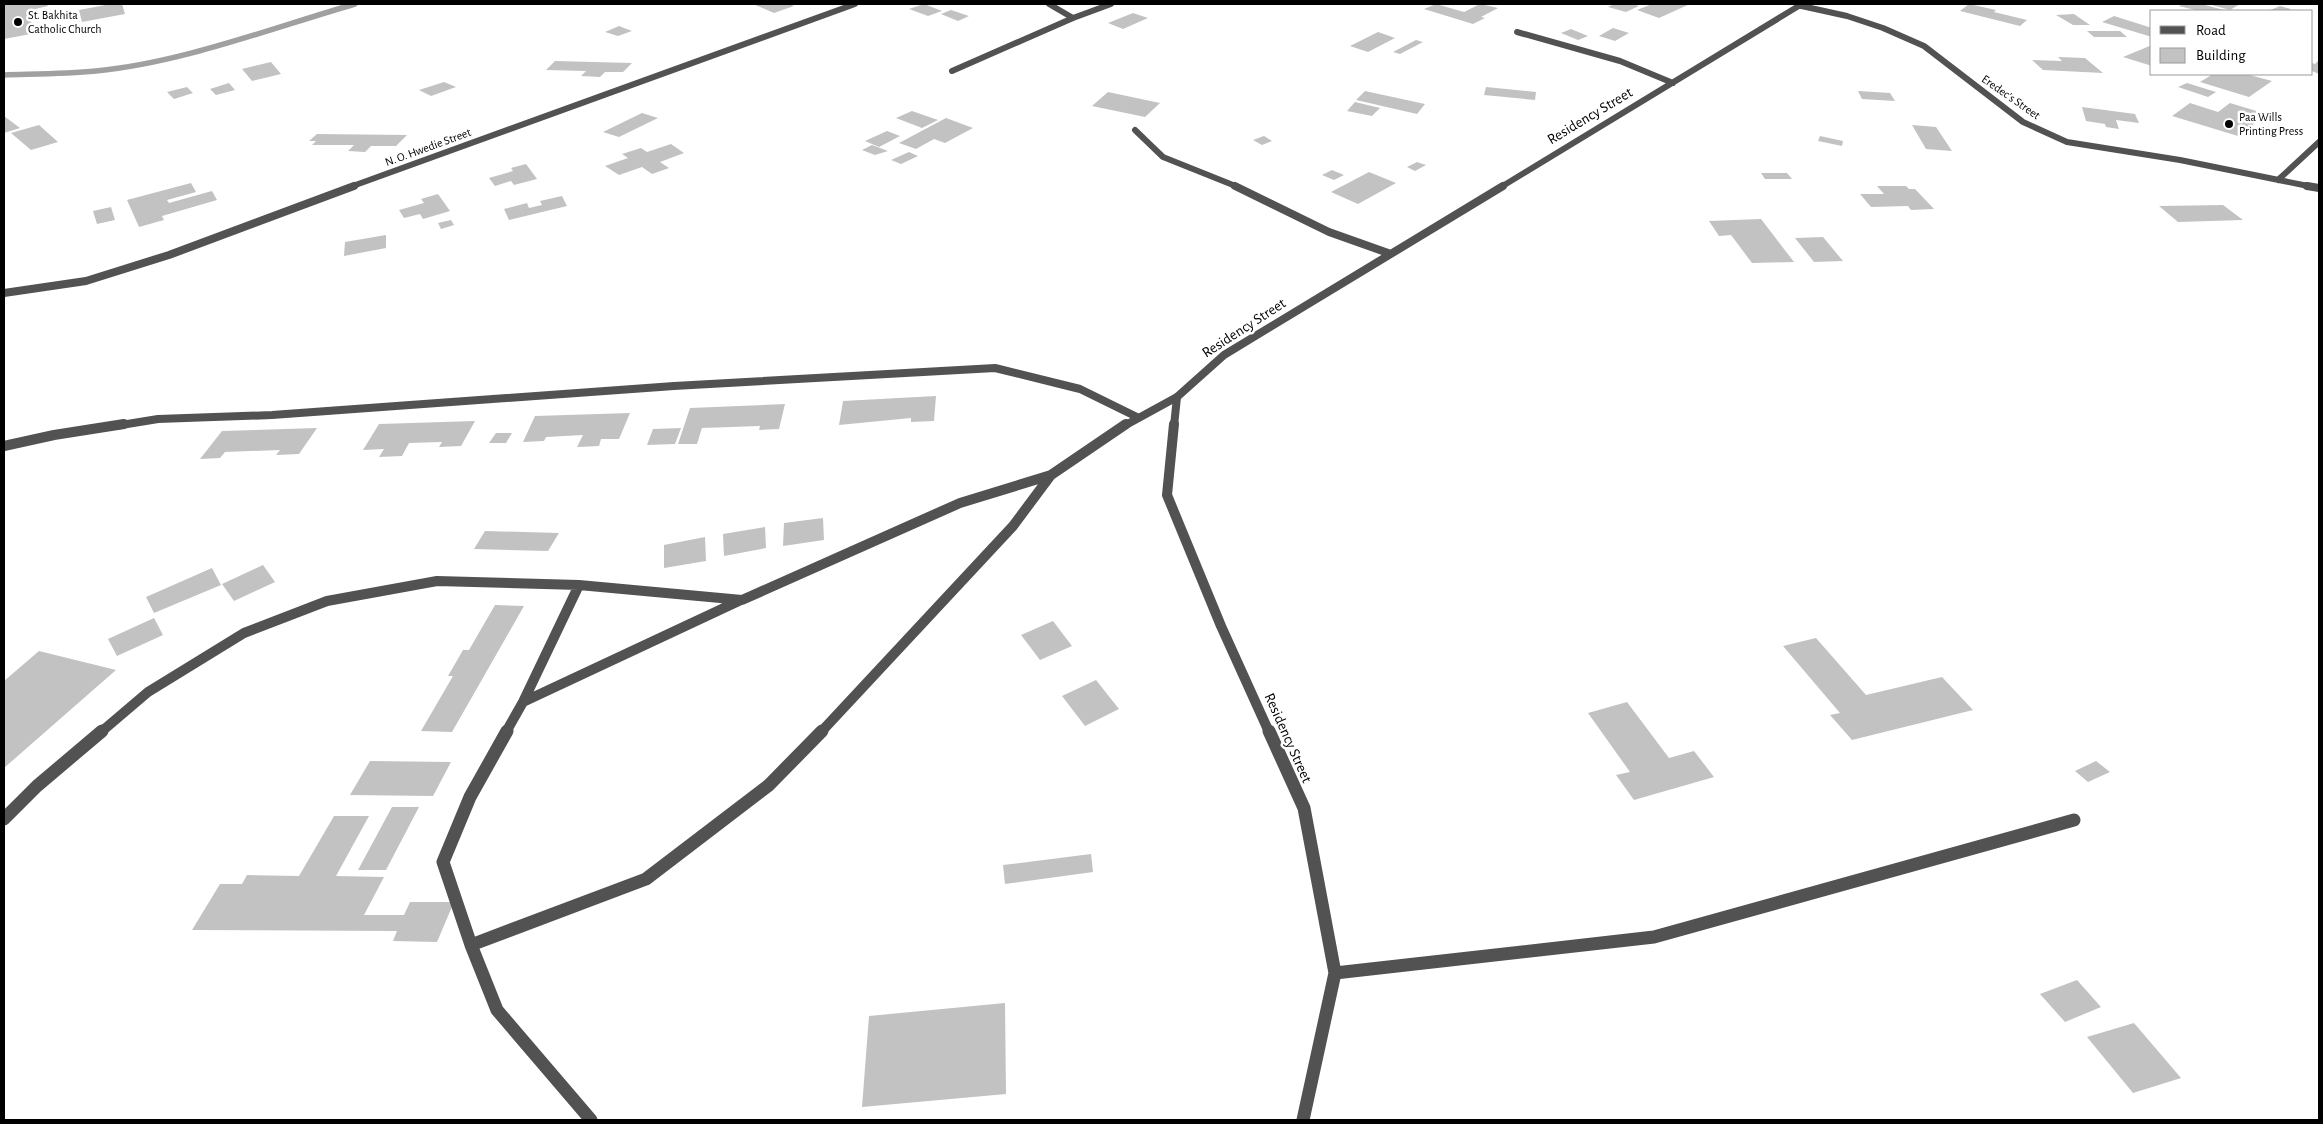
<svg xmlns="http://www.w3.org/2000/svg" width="2323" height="1124" font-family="'Alegreya Sans',sans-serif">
<rect width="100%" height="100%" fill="#fff"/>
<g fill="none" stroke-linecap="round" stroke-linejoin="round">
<path stroke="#a0a0a0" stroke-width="5.5" d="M 4,75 C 34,74 65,74 96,71 C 181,63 272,28 355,4"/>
</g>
<path fill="#c2c2c2" d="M 4,4 L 47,4 L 48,6 L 27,11 L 36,33 L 4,39 Z
M 111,4 L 122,4 L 125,14 L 82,22 L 79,10 Z
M 753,4 L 789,4 L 794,6 L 774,13 Z
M 924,4 L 942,11 L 928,16 L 909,9 Z
M 1436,4 L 1464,12 L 1480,4 L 1498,8 L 1481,17 L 1485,18 L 1473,24 L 1424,9 Z
M 1614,4 L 1632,4 L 1639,6 L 1626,12 L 1608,7 Z
M 1652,4 L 1690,4 L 1659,18 L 1637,10 Z
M 1969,4 L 1996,10 L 1994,12 L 2027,20 L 2020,26 L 1960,11 Z
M 2183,4 L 2201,4 L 2228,11 L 2199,11 L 2179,6 Z
M 2208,4 L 2240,4 L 2230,10 Z
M 2280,6 L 2291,9 L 2288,11 L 2268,11 Z
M 951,10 L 969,16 L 958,21 L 941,14 Z
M 1133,13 L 1148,18 L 1123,29 L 1108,23 Z
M 2074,14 L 2090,25 L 2073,25 L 2056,15 Z
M 2114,16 L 2152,28 L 2152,37 L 2102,22 Z
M 619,26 L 632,31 L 618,36 L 605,32 Z
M 1613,28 L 1629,33 L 1615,41 L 1599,36 Z
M 1571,29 L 1588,36 L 1578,40 L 1561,33 Z
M 2087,31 L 2120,31 L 2127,37 L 2094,37 Z
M 1378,32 L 1395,38 L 1368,52 L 1350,46 Z
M 1416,40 L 1423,42 L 1400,54 L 1393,52 Z
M 2152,45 L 2152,66 L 2123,57 Z
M 2058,57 L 2085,58 L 2103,73 L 2043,70 L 2032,60 L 2062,61 Z
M 2319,60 L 2319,74 L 2312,71 L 2312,63 L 2315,64 Z
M 555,61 L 632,63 L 623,72 L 605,72 L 600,77 L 581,76 L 586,71 L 546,70 Z
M 271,62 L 281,74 L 252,81 L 242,69 Z
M 2213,74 L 2246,74 L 2272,81 L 2249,97 L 2200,82 Z
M 444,82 L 456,87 L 431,96 L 419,90 Z
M 229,83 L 235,90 L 216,95 L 210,89 Z
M 2187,83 L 2216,92 L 2208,97 L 2178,87 Z
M 187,87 L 193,93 L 174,99 L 167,92 Z
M 1486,87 L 1536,92 L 1535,100 L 1484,95 Z
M 1365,91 L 1425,104 L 1417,114 L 1356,100 Z
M 1858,91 L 1890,93 L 1895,101 L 1862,99 Z
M 1108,92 L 1160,103 L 1145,117 L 1092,106 Z
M 1355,102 L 1380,108 L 1372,116 L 1347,111 Z
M 2190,103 L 2218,112 L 2230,103 L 2263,113 L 2252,122 L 2228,114 L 2255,123 L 2238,136 L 2172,116 Z
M 2082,107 L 2135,114 L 2139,123 L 2116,120 L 2119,129 L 2106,127 L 2105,124 L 2086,121 Z
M 912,111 L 938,120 L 922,128 L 896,118 Z
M 642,113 L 658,118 L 619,137 L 603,132 Z
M 4,116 L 20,128 L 4,133 Z
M 946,118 L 973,128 L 945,143 L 934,139 L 916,149 L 899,143 Z
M 39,125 L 58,142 L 31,150 L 11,133 Z
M 1912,125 L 1936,127 L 1952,151 L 1926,149 Z
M 887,131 L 900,136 L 879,147 L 865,141 Z
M 317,134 L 407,135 L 396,146 L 371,146 L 365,152 L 348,151 L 354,145 L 312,145 L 316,141 L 309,141 Z
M 1264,136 L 1272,141 L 1262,145 L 1253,140 Z
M 1820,136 L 1843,141 L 1842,146 L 1818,141 Z
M 671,144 L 684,153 L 660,162 L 669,168 L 652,174 L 642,167 L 619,175 L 605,166 L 628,158 L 622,154 L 641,148 L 647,152 Z
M 872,145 L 888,151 L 875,155 L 862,150 Z
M 909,152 L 918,156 L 901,164 L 891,160 Z
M 1417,162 L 1426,165 L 1415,171 L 1407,167 Z
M 526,164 L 537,179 L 514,185 L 511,181 L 495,186 L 489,178 L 513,171 L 511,168 Z
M 1332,170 L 1344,175 L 1334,180 L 1322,175 Z
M 1369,172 L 1396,183 L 1358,204 L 1331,192 Z
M 1761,173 L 1787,173 L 1792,179 L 1765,179 Z
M 191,183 L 196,192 L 167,200 L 169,203 L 212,191 L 217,200 L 162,216 L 164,220 L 139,227 L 127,200 Z
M 1877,186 L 1906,186 L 1909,189 L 1915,189 L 1934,209 L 1911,210 L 1908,206 L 1871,207 L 1860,194 L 1884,194 Z
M 438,194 L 450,211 L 423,219 L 420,214 L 404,218 L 399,210 L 424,203 L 421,199 Z
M 562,196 L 567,206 L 509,220 L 504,209 L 527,203 L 529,208 L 542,205 L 540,201 Z
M 2223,205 L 2243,220 L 2178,222 L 2159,206 Z
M 111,207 L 115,220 L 97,224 L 93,211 Z
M 1761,219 L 1794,262 L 1752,263 L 1731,235 L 1719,236 L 1709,221 Z
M 451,220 L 454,225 L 441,229 L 438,223 Z
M 386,235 L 386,248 L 344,256 L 345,242 Z
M 1823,237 L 1843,261 L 1814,262 L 1795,238 Z
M 936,396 L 934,421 L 911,422 L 911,418 L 839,425 L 843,401 Z
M 785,404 L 779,429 L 759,430 L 760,426 L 702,428 L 697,444 L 678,444 L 690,408 Z
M 630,413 L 619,439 L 601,439 L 599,446 L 577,447 L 583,435 L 546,437 L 544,441 L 523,442 L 535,416 Z
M 475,421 L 461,446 L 439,447 L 442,442 L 409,443 L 402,456 L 379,457 L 384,449 L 363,450 L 379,424 Z
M 317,428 L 299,454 L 276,455 L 280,450 L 225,452 L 220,458 L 200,459 L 222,431 Z
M 681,428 L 675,444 L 647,445 L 653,429 Z
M 496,433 L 512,433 L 506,443 L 489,443 Z
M 823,518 L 824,540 L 783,546 L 784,523 Z
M 765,527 L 766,548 L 724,556 L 723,534 Z
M 485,531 L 559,533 L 548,551 L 474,549 Z
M 705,537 L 706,561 L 664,568 L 664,545 Z
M 263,565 L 275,582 L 234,601 L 222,584 Z
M 212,568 L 221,585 L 154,613 L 146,597 Z
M 495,605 L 524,606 L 452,732 L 421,731 L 453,676 L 448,676 L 463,650 L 469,650 Z
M 154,618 L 163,635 L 117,656 L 108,639 Z
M 1053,621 L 1072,646 L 1040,660 L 1021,635 Z
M 1816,638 L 1866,695 L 1942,677 L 1973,710 L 1852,740 L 1830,715 L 1840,713 L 1783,646 Z
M 39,651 L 116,670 L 4,768 L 4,681 Z
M 1096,680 L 1119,709 L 1085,726 L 1062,696 Z
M 1627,702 L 1669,758 L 1694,751 L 1714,777 L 1634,800 L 1616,775 L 1630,772 L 1588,713 Z
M 370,761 L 451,762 L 433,796 L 350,795 Z
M 2096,761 L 2110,772 L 2088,782 L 2075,771 Z
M 392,807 L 419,807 L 386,870 L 358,870 Z
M 334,816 L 369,816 L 336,876 L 384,877 L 364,915 L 404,915 L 410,902 L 454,902 L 437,942 L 393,941 L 397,931 L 192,930 L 220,884 L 242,884 L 247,875 L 299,876 Z
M 1091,854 L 1093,872 L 1005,884 L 1003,865 Z
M 2077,980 L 2101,1007 L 2065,1022 L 2040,994 Z
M 1005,1003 L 1006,1094 L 862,1107 L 869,1016 Z
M 2134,1023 L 2181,1078 L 2133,1093 L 2087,1037 Z"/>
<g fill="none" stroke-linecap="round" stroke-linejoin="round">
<path stroke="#525252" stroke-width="8" d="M 1124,426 L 1177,397"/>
<path stroke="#525252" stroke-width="10" d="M 523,702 L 741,600
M 101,732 L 148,692 L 244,633 L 327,601 L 437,581 L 579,585 L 742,600 L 960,503 L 1051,475 L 1126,424
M 506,732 L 523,702 L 579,585
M 821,732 L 1013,526 L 1051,475"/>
<path stroke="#525252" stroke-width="13" d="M 507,731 L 470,797 L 443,862 L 471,945 L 497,1010 L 591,1120
M 4,819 L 37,786 L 102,731
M 471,945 L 646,879 L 769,785 L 822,731"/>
<path stroke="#525252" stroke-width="6" d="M 1049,4 L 1073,18
M 1797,5 L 1847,16 L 1883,28 L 1924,46 L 2023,122 L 2067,142 L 2180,160 L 2313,187
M 1517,32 L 1620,61 L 1673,83
M 952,71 L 1073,18 L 1111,4
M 1135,130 L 1163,157 L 1238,187
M 2278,180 L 2319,142
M 350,187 L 855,4
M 1501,187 L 1802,4"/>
<path stroke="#525252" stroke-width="8" d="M 1235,186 L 1329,232 L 1391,254
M 2307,186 L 2319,188
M 4,293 L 86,281 L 169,255 L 354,186
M 115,426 L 158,419 L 272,415 L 674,386 L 995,368 L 1080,389 L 1137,417
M 1174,426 L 1177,397 L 1224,355 L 1503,186"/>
<path stroke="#525252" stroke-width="10" d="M 1174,424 L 1167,495 L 1221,626 L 1269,732
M 4,446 L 54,435 L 124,424"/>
<path stroke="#525252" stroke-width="13" d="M 1269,731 L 1304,808 L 1335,973 L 1303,1120
M 1335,973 L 1654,937 L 2074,820"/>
</g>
<g fill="#000" stroke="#fff" stroke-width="2">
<circle cx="18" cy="22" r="5"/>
<circle cx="2229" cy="124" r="5"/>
</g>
<g text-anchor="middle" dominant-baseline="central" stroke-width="5" stroke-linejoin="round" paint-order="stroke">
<g font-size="12" fill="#000" stroke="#fff" text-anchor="start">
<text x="28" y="15">St. Bakhita<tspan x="28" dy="14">Catholic Church</tspan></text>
<text x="2239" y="117">Paa Wills<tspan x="2239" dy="14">Printing Press</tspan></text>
</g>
<g font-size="12" fill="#000" stroke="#fff">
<text transform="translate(2011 97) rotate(35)">Eredec's Street</text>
<text transform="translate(428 147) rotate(-20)">N. O. Hwedie Street</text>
</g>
<g font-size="15" fill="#000" stroke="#fff">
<text transform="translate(1590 116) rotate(-31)">Residency Street</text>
<text transform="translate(1244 328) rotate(-33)">Residency Street</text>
<text transform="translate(1288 738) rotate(66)">Residency Street</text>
</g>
</g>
<rect width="2323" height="1124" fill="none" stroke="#000000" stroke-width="10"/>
<rect x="2150" y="10" width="162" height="65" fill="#ffffff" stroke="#999999"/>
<rect x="2160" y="26" width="25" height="8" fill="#525252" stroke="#999999"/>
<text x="2196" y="35" font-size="15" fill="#000000">Road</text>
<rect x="2160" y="48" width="25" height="15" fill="#c2c2c2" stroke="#999999"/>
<text x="2196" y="60" font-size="15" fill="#000000">Building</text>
</svg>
